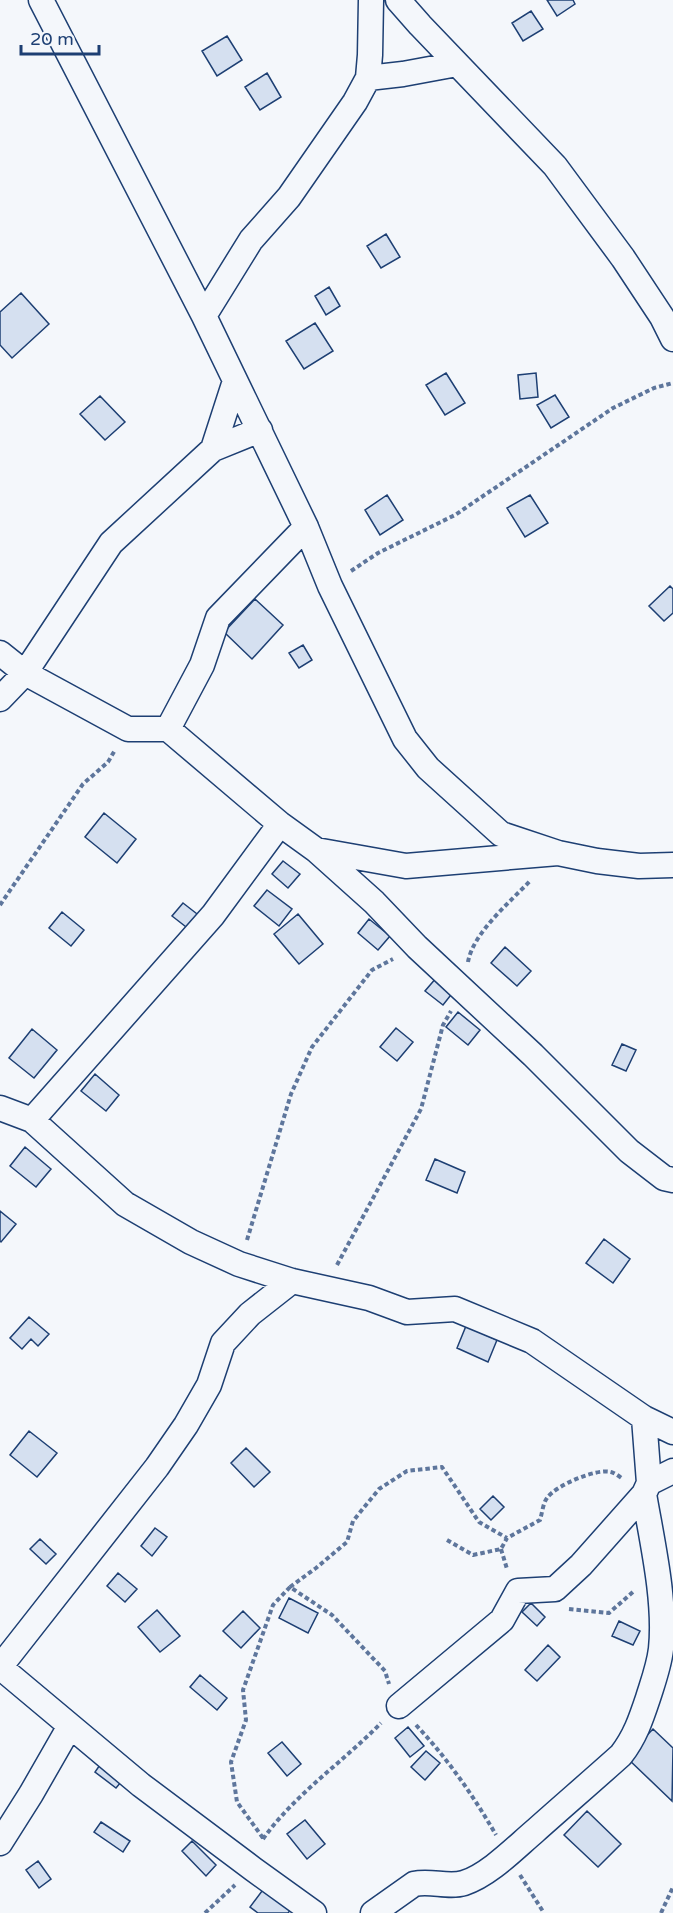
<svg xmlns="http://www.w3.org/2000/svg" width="673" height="1913" font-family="'Varela Round',sans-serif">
<rect width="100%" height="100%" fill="#f4f7fb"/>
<path fill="#d5e0f0" stroke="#1d3f73" stroke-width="1.5" d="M 547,0 L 573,0 L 575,4 L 557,16 Z
M 531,11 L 543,29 L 523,41 L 512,23 Z
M 227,36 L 242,60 L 217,76 L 202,51 Z
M 267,73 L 281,97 L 260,110 L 245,87 Z
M 386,234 L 400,257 L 381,268 L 367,246 Z
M 329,287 L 340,306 L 326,315 L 315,296 Z
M 21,293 L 49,324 L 12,358 L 0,345 L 0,312 Z
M 315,323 L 333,351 L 304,369 L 286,341 Z
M 446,373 L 465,403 L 445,415 L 426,385 Z
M 536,373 L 538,397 L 520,399 L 518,375 Z
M 555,395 L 569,417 L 551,428 L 537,405 Z
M 100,396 L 125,422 L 105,440 L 80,414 Z
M 387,495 L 403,520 L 380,535 L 365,510 Z
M 530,495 L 548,523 L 525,537 L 507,508 Z
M 670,586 L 673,589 L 673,613 L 664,621 L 649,606 Z
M 255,599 L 283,625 L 252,659 L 224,632 Z
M 303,645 L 312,660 L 299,668 L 289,653 Z
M 104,813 L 136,839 L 117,863 L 85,837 Z
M 283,861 L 300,874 L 288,888 L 272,874 Z
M 267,890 L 292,909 L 279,926 L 254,906 Z
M 183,903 L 201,917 L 190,930 L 172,916 Z
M 62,912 L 84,930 L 71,946 L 49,928 Z
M 298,914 L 323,944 L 299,964 L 274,934 Z
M 369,919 L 390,936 L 378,950 L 358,933 Z
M 505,947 L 531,971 L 517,986 L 491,963 Z
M 437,977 L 454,991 L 443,1005 L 425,991 Z
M 458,1012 L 480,1030 L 468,1045 L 446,1027 Z
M 396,1028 L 413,1042 L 397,1061 L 380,1047 Z
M 32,1029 L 57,1050 L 34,1078 L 9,1058 Z
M 622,1044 L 636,1050 L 626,1071 L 612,1065 Z
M 95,1074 L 119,1095 L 106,1111 L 81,1091 Z
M 25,1147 L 51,1169 L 36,1187 L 10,1166 Z
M 435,1159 L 465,1172 L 457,1193 L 426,1180 Z
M 0,1211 L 16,1224 L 1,1242 L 0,1241 Z
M 604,1239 L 630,1259 L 613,1283 L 586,1263 Z
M 29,1317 L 49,1334 L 38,1346 L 31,1339 L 22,1349 L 10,1338 Z
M 466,1326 L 497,1340 L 488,1362 L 457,1348 Z
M 29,1431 L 57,1453 L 37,1477 L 10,1455 Z
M 246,1448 L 270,1472 L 254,1487 L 231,1463 Z
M 493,1496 L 504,1507 L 491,1520 L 480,1509 Z
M 155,1528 L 167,1537 L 152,1556 L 141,1546 Z
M 40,1539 L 56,1554 L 46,1564 L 30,1549 Z
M 118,1573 L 137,1589 L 125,1602 L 107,1586 Z
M 289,1598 L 318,1613 L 308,1633 L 279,1618 Z
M 531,1603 L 545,1617 L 537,1626 L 522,1612 Z
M 157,1610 L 180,1636 L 160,1652 L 138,1627 Z
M 243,1611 L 260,1628 L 241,1648 L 223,1631 Z
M 619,1621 L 640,1631 L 633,1645 L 612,1636 Z
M 548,1645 L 560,1657 L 537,1681 L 525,1670 Z
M 200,1675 L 227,1698 L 217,1710 L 190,1687 Z
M 408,1727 L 424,1746 L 410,1757 L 395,1738 Z
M 653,1729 L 673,1748 L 672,1801 L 626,1757 Z
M 282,1742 L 301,1764 L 287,1776 L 268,1753 Z
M 426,1751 L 440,1763 L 425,1780 L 411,1767 Z
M 104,1759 L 126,1776 L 116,1788 L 95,1772 Z
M 587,1811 L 621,1844 L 598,1867 L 564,1835 Z
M 305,1820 L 325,1844 L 307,1859 L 287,1834 Z
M 101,1822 L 130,1841 L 123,1852 L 94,1832 Z
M 192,1841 L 216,1865 L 206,1876 L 182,1851 Z
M 38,1861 L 51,1879 L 39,1888 L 26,1870 Z
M 265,1887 L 292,1908 L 288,1913 L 258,1913 L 250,1907 Z"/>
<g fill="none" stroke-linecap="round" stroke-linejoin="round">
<g stroke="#1d3f73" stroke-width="27">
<path id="minor" d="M 41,0 L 204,316 L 306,527 L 330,586 L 405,739 L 428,768 L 501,834 L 558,853
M 398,0 L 420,25 L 555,166 L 623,258 L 662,317 L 673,339
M 368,78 L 403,74 L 457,64
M 204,316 L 251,240 L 289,197 L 355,102 L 368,78 L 370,55 L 371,0
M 213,449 L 235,381
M 0,653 L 25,673 L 128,729 L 168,729 L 280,824 L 316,850 L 374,902 L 417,947 L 533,1055 L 629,1151 L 664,1178 L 673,1180
M 0,699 L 25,673 L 111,543 L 213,449 L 260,430
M 168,729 L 202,665 L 218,618 L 306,527
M 316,850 L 406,866 L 558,853 L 597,861 L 639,866 L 673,865
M 0,1108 L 32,1120 L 125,1204 L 191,1242 L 239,1264 L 292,1281 L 369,1298 L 407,1312 L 455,1309 L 532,1341 L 644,1418 L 673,1432
M 32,1120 L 213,915 L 280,824
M 649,1483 L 673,1471
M 0,1667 L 157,1467 L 186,1425 L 209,1385 L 223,1343 L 250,1314 L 292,1281
M 0,1667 L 141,1785 L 253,1869 L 314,1913
M 399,1706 L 502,1620 L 518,1591 L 555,1589 L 581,1565 L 644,1494 L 649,1483 L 644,1418
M 0,1843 L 31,1794 L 70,1726
M 373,1913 L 414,1884 C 431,1880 448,1888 464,1883 C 489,1875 515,1848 535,1831 C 563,1806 592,1781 621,1755 C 635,1737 641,1719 648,1698 C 653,1682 659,1666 661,1649 C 666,1601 652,1541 644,1494"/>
</g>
<path stroke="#5e769c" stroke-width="4" stroke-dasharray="4.5 3" stroke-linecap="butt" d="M 351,571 L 378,553 L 455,515 L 613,408 L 654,388 L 673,383
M 0,905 L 83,784 L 108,762 L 115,750
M 468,962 C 473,933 510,902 530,881
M 247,1240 L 291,1094 L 312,1047 L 372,970 L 393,959
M 337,1265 L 421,1109 L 443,1025 L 451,1011
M 447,1540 L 473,1555 L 501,1549 L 507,1538 L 540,1520 C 542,1514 543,1503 547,1498 C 556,1485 597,1468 611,1472 C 615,1473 620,1477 623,1479
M 501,1549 L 507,1569
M 290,1587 L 316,1568 L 347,1542 L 353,1521 L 379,1489 L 407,1471 L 442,1467 L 479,1522 L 507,1538
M 569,1609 L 609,1613 L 634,1591
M 416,1725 C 447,1758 473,1795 496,1835
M 263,1838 L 237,1802 L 231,1762 L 246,1720 L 243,1690 L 273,1605 L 290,1587 L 332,1615 L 385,1671 L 389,1684
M 263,1839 C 295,1794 343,1762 381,1723
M 520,1875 L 544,1913
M 205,1913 L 235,1885
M 661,1913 L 673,1887"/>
<use href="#minor" stroke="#f4f7fb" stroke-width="24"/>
</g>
<path d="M21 45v9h78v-9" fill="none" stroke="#1d3f73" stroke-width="3"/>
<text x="30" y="45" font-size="18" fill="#1d3f73" stroke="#f4f7fb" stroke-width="4.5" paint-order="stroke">20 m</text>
</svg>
